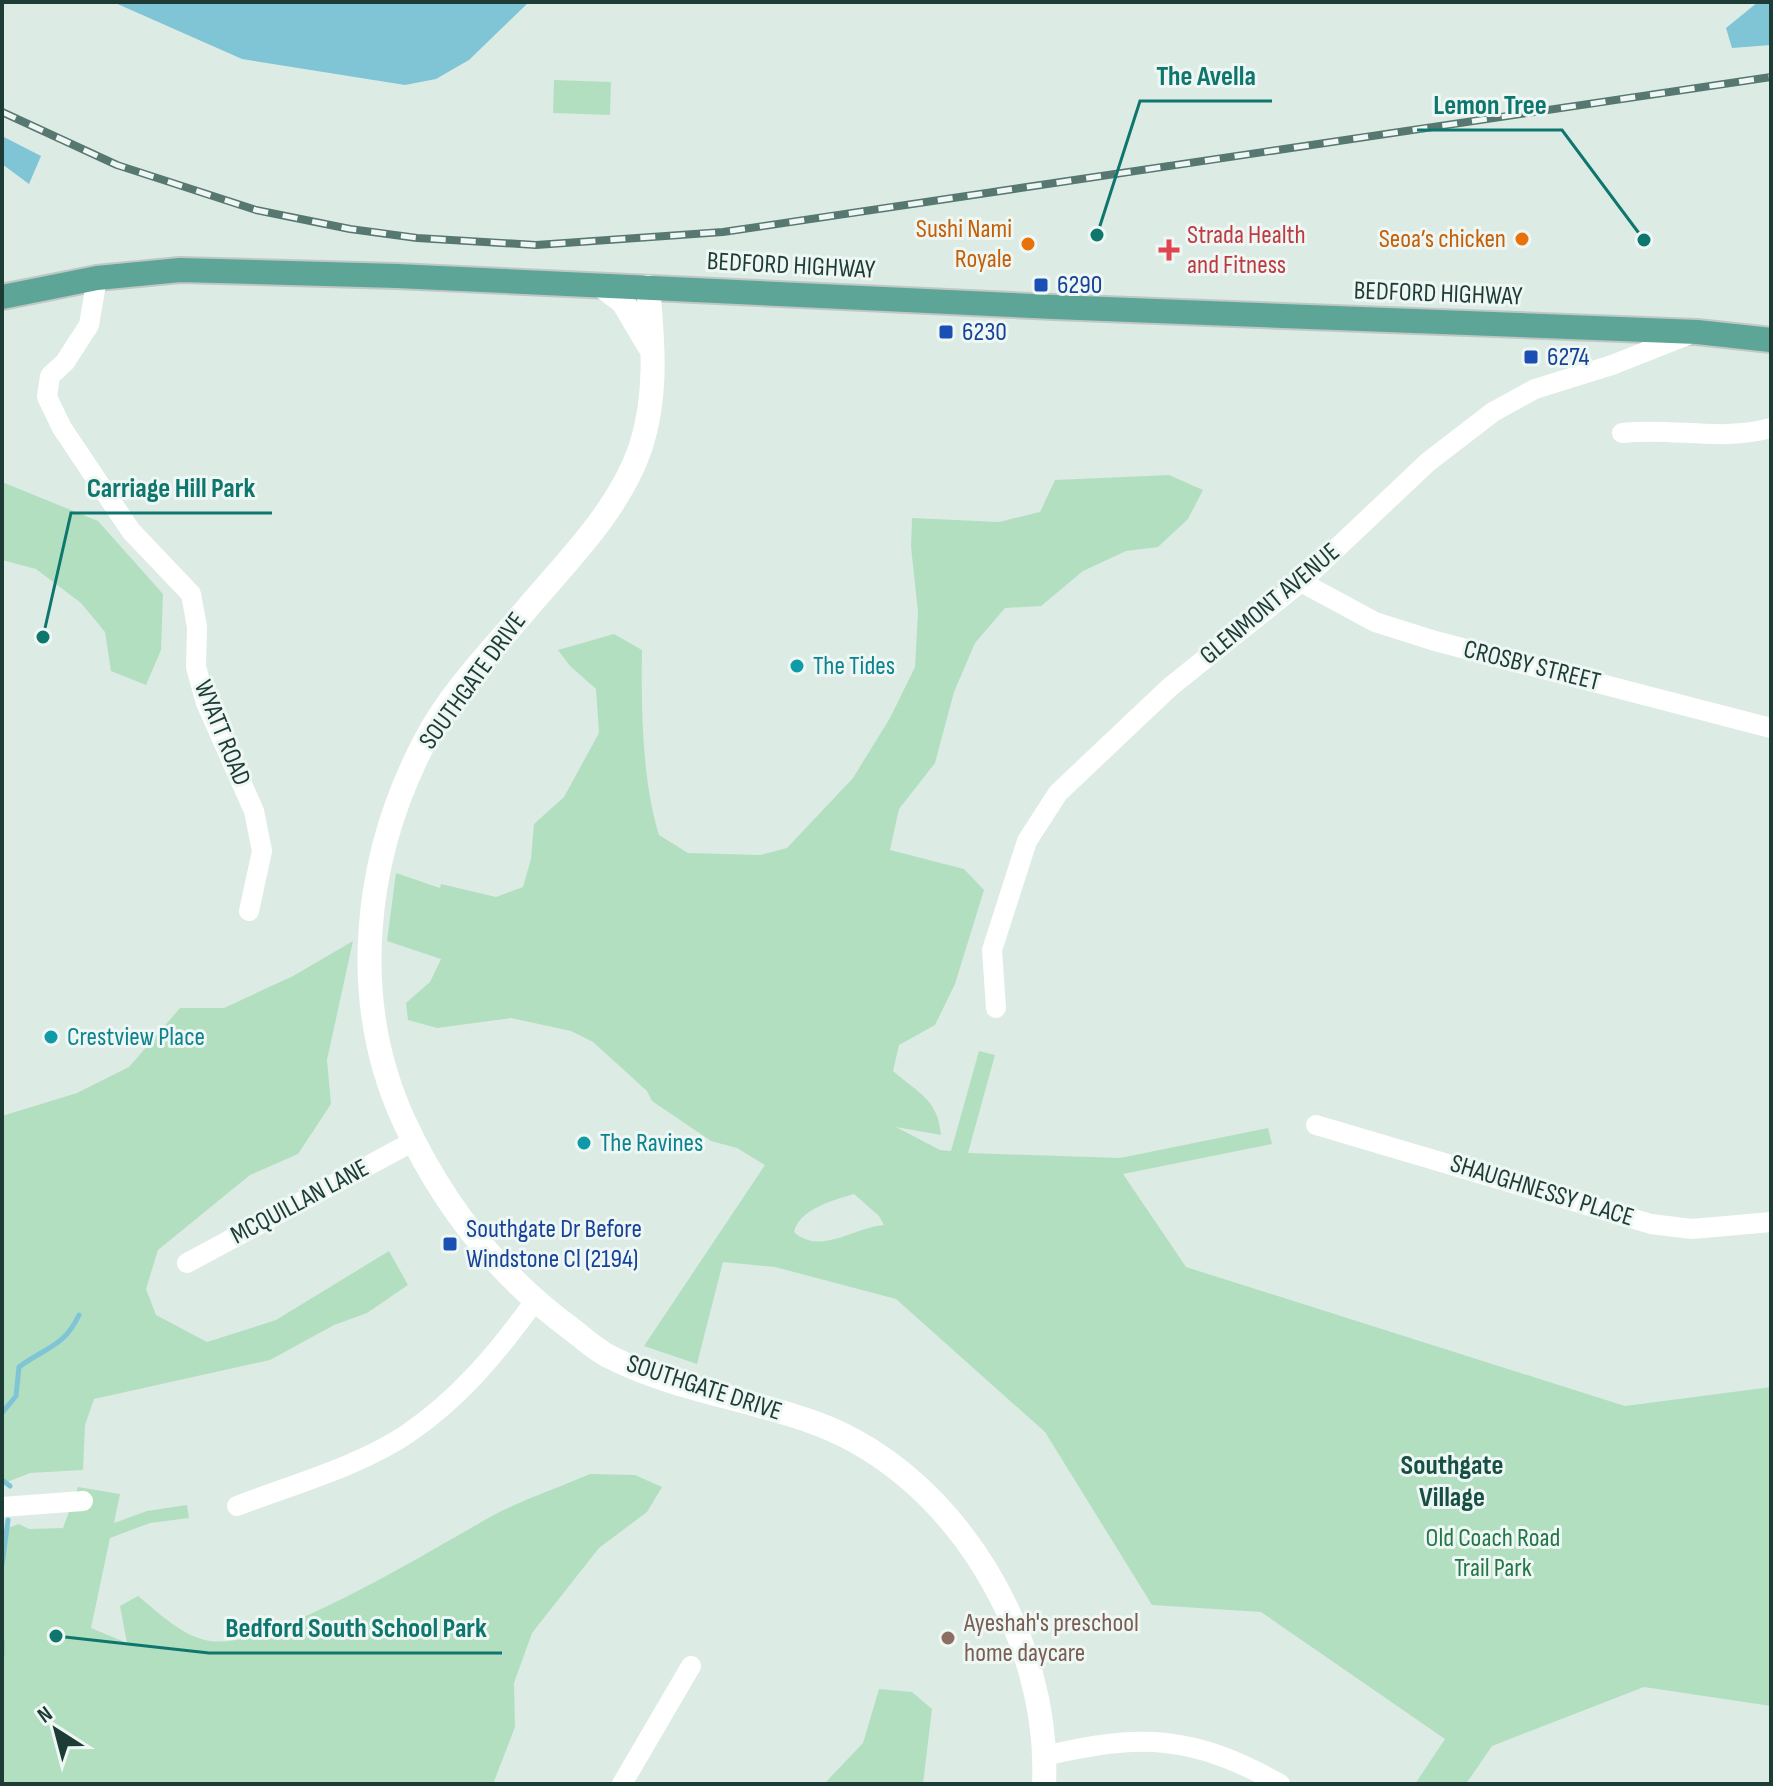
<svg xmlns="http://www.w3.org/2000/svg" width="1773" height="1786" font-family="'Sofia Sans Condensed',sans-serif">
<rect width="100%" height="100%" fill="#ddebe5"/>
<path fill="#b3dfc1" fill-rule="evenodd" d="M 554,80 L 611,82 L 610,115 L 553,113 Z
M 1169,475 L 1203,490 L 1188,519 L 1158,547 L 1126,551 L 1083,571 L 1041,606 L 1005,608 L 975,643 L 954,692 L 935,763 L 899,809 L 890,850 L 964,869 L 984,890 L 955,984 L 935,1025 L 899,1045 L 893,1071 C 918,1093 938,1099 941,1135 L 896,1127 L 940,1150 L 951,1151 L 979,1051 L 995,1055 L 968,1153 L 1120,1158 L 1268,1128 L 1272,1144 L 1123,1174 L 1186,1267 L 1625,1406 L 1771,1387 L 1771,1706 L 1644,1687 L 1492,1746 L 1466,1784 L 1415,1784 L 1445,1739 L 1261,1612 L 1152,1605 L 1045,1432 L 896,1299 L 775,1267 L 723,1262 L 697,1364 L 644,1346 L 765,1165 L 737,1148 L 711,1141 L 652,1101 L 647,1091 L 593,1042 L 571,1031 L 511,1018 L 437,1028 L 408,1020 L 406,1003 L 430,982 L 441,959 L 387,941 L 396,873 L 440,888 L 441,884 L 496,897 L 523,887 L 531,859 L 534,824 L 564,797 L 599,733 L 596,689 L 570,666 L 558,650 L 614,634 L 642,650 C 641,708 642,780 659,835 L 688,853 L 760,855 L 787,848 L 853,778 L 890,718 L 915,667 L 918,612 L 911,547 L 912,518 L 999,522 L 1040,512 L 1055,480 ZM 854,1194 L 879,1216 L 884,1225 C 855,1227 820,1256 794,1232 C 799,1209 834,1200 854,1194 Z
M 2,482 L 98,521 L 163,594 L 161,650 L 146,685 L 111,671 L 105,632 L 81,603 L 36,569 L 2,560 Z
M 353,941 L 327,1060 L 331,1104 L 298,1154 L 250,1175 L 158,1250 L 146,1289 L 156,1315 L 207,1342 L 276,1320 L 389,1251 L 408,1285 L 367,1313 L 334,1325 L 270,1360 L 94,1399 L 85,1425 L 83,1470 L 30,1473 L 2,1484 L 2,1116 L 77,1093 L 129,1067 L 180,1008 L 224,1008 L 293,976 Z
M 590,1474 L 635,1475 L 662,1487 L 647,1512 L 599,1548 L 532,1633 L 514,1683 L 515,1727 L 493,1784 L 2,1784 L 2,1530 L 19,1524 L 29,1529 L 63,1528 L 78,1487 L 120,1494 L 114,1523 L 147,1511 L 187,1505 L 189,1518 L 150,1523 L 110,1538 L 91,1628 L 127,1643 L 120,1606 L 138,1596 C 159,1613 183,1637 210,1641 C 272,1650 435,1547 494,1515 C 524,1499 558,1488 590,1474 Z
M 879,1689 L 912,1692 L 932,1709 L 923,1784 L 824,1784 L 863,1743 Z"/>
<path fill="#7fc5d6" d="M 113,2 L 529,2 L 469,60 L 436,79 L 405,85 L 242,59 Z
M 1758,2 L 1771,2 L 1771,45 L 1732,48 L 1726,28 Z
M 2,136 L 41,156 L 29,184 L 2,164 Z"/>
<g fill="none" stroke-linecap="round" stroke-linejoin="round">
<path stroke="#7fc5d6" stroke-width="5" d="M 2,1413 L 16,1396 L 19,1367 C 46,1347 64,1347 79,1315
M 2,1480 L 10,1486
M 2,1565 L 8,1520
M 2,1641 L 2,1654"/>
<g stroke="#c0c8c6" stroke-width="28">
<path id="primary" d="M 2,297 L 97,278 L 180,270 L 397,276 L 1054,307 L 1697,332 L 1771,340"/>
</g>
<path stroke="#fff" stroke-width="20" d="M 97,278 L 89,325 L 65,362 L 50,376 L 47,397 L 62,428 L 131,531 L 191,594 L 197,627 L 196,667 L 206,703 L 254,811 L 262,851 L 249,911
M 1622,433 C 1672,427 1721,442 1771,428
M 1301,582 L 1375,622 L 1435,641 L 1771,728
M 996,1008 L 992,950 L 1027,841 L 1058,793 L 1170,687 L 1301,582 L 1428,462 L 1493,412 L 1535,389 L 1612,365 L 1693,333
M 1316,1125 L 1651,1224 L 1692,1229 L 1771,1222
M 187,1263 L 414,1141
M 237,1506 C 291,1485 360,1466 407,1434 C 459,1399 498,1352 534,1302
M 2,1507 L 83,1501
M 1045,1756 C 1140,1733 1193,1735 1280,1784
M 622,1784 L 691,1666"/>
<path stroke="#fff" stroke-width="24" d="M 603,287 L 623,302 L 649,346
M 648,287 C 653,342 658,395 640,449 C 618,512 566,562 524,612 C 490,652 449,694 425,741 C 364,857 348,999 404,1121 C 442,1203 497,1274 570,1328 C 582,1337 595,1349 608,1356 C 674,1390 749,1398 818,1424 C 956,1476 1051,1639 1044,1784"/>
<use href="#primary" stroke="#5da596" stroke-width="24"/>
<g stroke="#577871" stroke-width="8">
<path id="rail" d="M 2,112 L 117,165 L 256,210 L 350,229 L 417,238 L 536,245 L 723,232 L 1771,77"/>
</g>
<use href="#rail" stroke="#eef7f3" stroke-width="5" stroke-dasharray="15" stroke-linecap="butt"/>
</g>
<g fill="#e8710a" stroke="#eef7f3" stroke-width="3">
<circle cx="1522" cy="239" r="8"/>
<circle cx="1028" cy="244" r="8"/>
</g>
<path fill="#e0444e" stroke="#eef7f3" stroke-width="3" d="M1165 238h8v8h8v8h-8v8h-8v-8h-8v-8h8z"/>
<g fill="#1a4fb4" stroke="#eef7f3" stroke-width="3">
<rect x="1033" y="277" width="16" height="16" rx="4"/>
<rect x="938" y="324" width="16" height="16" rx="4"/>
<rect x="1523" y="349" width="16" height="16" rx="4"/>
<rect x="442" y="1236" width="16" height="16" rx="4"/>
</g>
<g fill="#0f9aa8" stroke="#eef7f3" stroke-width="3">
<circle cx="797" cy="666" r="8"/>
<circle cx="51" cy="1037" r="8"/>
<circle cx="584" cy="1143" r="8"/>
</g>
<circle fill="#8d6e63" stroke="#eef7f3" stroke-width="3" cx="948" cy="1638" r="8"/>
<g text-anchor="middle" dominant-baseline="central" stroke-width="6" stroke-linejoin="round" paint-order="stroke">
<g font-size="26" fill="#c56008" stroke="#eef7f3" text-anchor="end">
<text x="1012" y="229">Sushi Nami<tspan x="1012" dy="30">Royale</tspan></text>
<text x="1506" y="239">Seoa’s chicken</text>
</g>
<g font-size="26" fill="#be3a42" stroke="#eef7f3" text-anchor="start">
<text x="1187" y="235">Strada Health<tspan x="1187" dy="30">and Fitness</tspan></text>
</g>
<g font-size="26" fill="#1d3c35" stroke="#eef7f3">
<text transform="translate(791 266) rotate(3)">BEDFORD HIGHWAY</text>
<text transform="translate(1438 294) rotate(2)">BEDFORD HIGHWAY</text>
<text transform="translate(1270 604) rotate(-40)">GLENMONT AVENUE</text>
<text transform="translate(1532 666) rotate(14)">CROSBY STREET</text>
<text transform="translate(473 681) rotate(-54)">SOUTHGATE DRIVE</text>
<text transform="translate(222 733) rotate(68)">WYATT ROAD</text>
<text transform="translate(1542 1191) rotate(17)">SHAUGHNESSY PLACE</text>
<text transform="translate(300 1202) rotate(-28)">MCQUILLAN LANE</text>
<text transform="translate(704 1388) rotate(18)">SOUTHGATE DRIVE</text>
</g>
<g font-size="26" fill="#164399" stroke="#eef7f3" text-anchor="start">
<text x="1057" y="285">6290</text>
<text x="962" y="332">6230</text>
<text x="1547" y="357">6274</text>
<text x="466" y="1229">Southgate Dr Before<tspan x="466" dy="30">Windstone Cl (2194)</tspan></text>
</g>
<g font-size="26" fill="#0d838f" stroke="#eef7f3" text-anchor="start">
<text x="813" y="666">The Tides</text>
<text x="67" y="1037">Crestview Place</text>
<text x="600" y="1143">The Ravines</text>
</g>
<g font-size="26" fill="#247648" stroke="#eef7f3">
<text x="1493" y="1538">Old Coach Road<tspan x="1493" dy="30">Trail Park</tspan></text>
</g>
<g font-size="26" fill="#785e54" stroke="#eef7f3" text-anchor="start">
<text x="964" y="1623">Ayeshah's preschool<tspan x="964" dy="30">home daycare</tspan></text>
</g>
<g font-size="28" font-weight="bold" fill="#184f44" stroke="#eef7f3">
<text x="1452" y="1465">Southgate<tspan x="1452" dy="32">Village</tspan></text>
</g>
</g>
<path fill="none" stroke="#0f766e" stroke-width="3" d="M1097 235L1140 101H1272M1644 240L1562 130H1417M43 637L71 513H272M56 1636L209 1653H502"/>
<g fill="#0f766e" stroke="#eef7f3" stroke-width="3">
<circle cx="1097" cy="235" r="8"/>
<circle cx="1644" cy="240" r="8"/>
<circle cx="43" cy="637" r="8"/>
<circle cx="56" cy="1636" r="8"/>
</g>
<g font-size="28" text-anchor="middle" font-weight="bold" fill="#0f766e" stroke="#eef7f3" stroke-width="6" stroke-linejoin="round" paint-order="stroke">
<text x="1206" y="85">The Avella</text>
<text x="1490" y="114">Lemon Tree</text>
<text x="171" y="497">Carriage Hill Park</text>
<text x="356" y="1637">Bedford South School Park</text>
</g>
<rect width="1773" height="1786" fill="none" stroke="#1d3c35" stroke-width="8"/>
<g transform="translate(56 1730) rotate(324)" stroke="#eef7f3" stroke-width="6" paint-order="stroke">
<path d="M0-6L14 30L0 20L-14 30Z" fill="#1d3c35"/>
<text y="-12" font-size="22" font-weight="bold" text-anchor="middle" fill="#1d3c35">N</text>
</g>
</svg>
